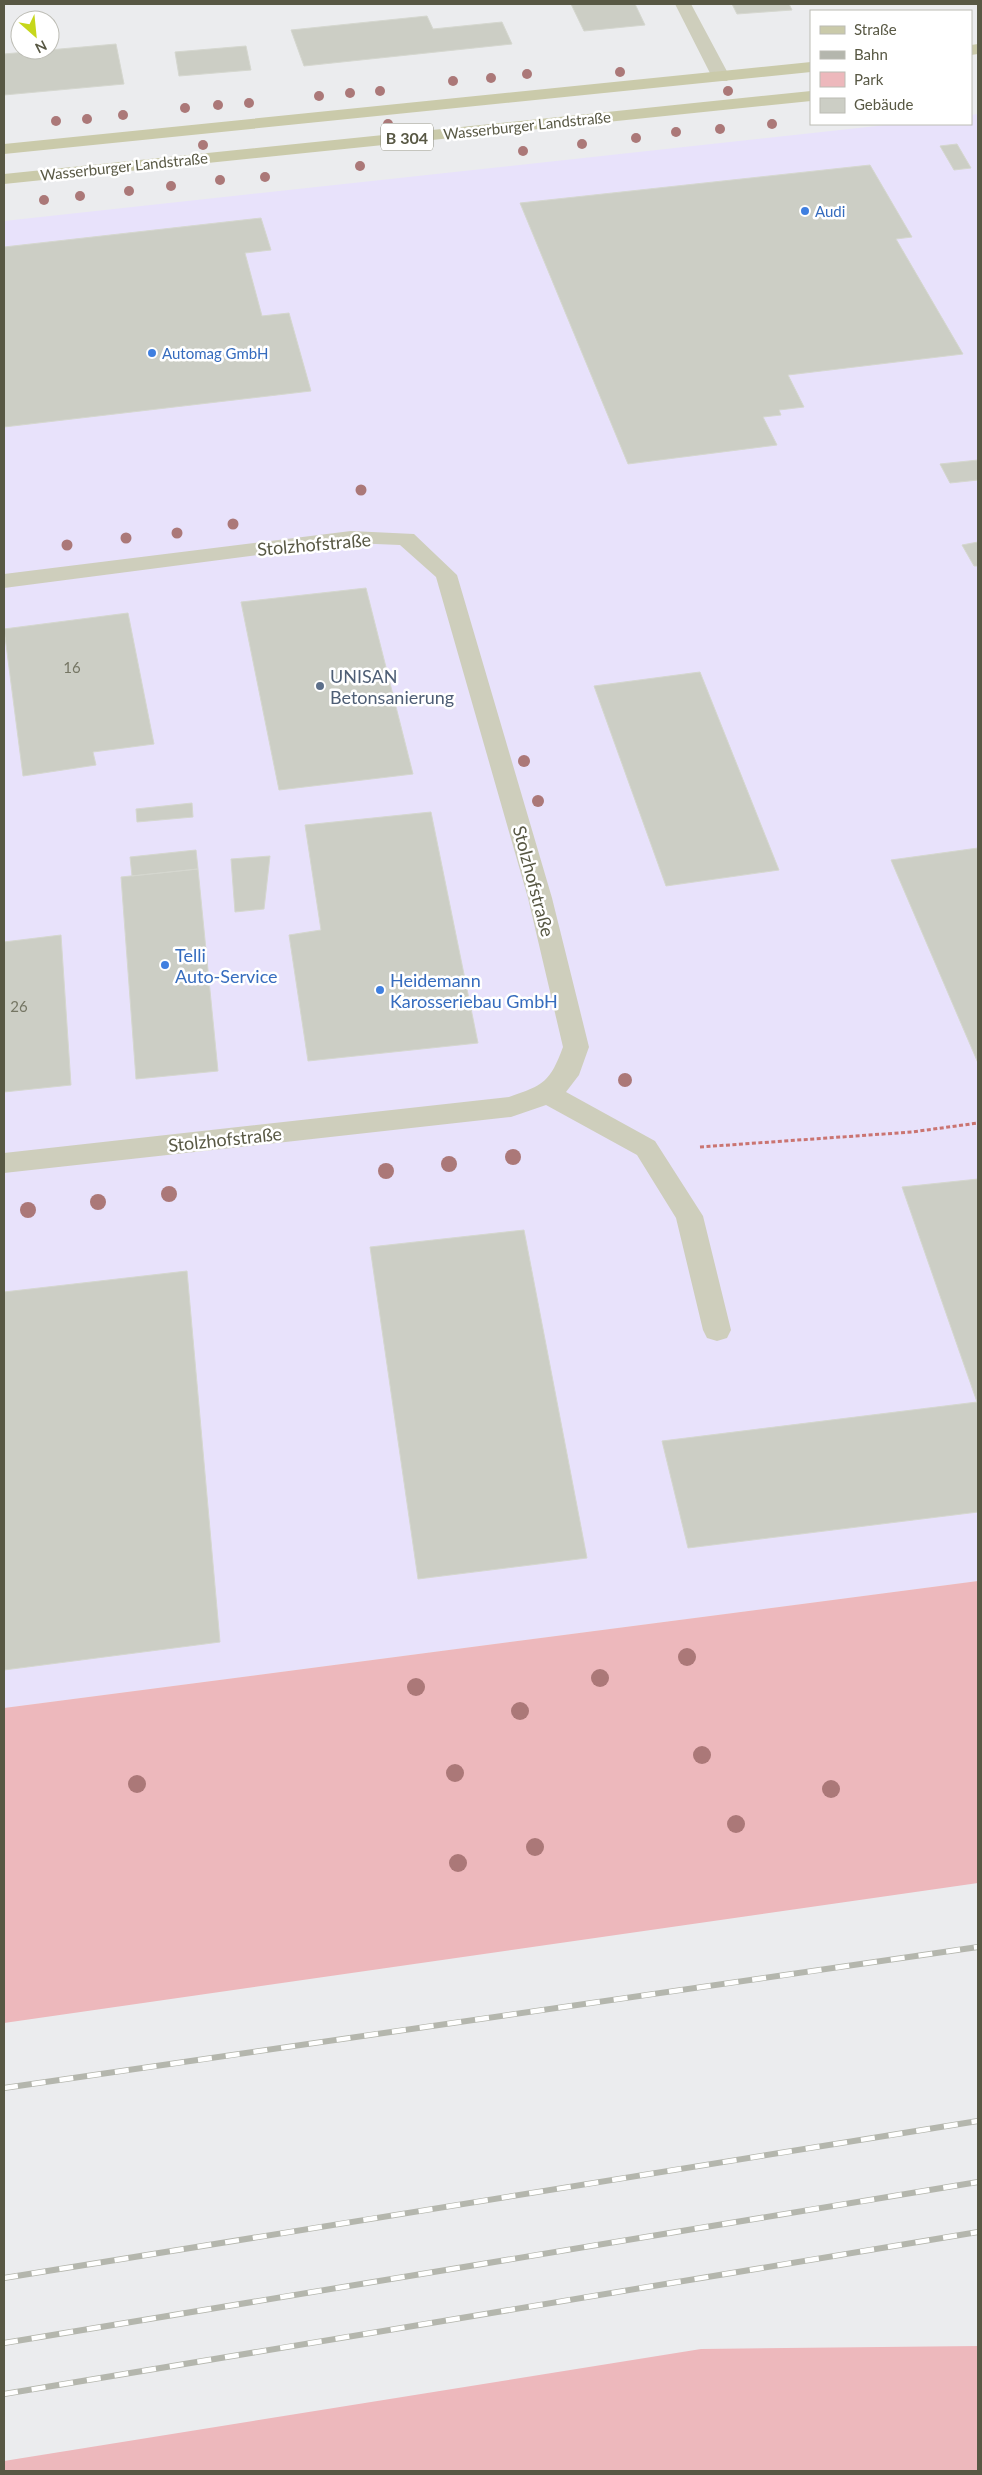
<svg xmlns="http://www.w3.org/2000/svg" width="982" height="2475" font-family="Lato,sans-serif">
<rect width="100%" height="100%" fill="#ebecee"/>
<path fill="#e8e2fb" d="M 978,114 L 978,1581 L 4,1708 L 4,221 L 895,124 L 971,124 L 971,115 Z"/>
<path fill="#edb8bc" d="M 978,1581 L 978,1883 L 4,2023 L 4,1708 Z
M 978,2346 L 978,2471 L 4,2471 L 4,2461 L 701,2349 Z"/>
<path fill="#cccec5" stroke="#d5d7cf" d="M 571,4 L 635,4 L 645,25 L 584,31 Z
M 732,4 L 789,4 L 792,10 L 737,14 Z
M 427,16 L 433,29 L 502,22 L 512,44 L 304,66 L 291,30 Z
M 116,44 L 124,84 L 4,95 L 4,54 Z
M 246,46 L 251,70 L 179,76 L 175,52 Z
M 957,144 L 971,168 L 954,170 L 940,146 Z
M 870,165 L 912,237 L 896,239 L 963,354 L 788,375 L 804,407 L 779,410 L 781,415 L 763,417 L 777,445 L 628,464 L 520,203 Z
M 261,218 L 271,250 L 245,253 L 262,316 L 289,313 L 311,391 L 4,427 L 4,247 Z
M 978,460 L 978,480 L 950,483 L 940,464 Z
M 978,542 L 978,566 L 974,566 L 962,545 Z
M 366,588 L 413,774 L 279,790 L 241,602 Z
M 128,613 L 154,744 L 93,752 L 96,765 L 23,776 L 4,629 Z
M 700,672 L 779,870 L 666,886 L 594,686 Z
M 192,803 L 193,817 L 137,822 L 136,809 Z
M 431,812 L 478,1043 L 308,1061 L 289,935 L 321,930 L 305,825 Z
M 978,848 L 978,1063 L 891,860 Z
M 196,850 L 198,869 L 132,876 L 130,857 Z
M 270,856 L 264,909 L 235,912 L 231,859 Z
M 198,869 L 218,1071 L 136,1079 L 121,877 Z
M 61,935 L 71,1085 L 4,1092 L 4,942 Z
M 978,1179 L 978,1512 L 688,1548 L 662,1441 L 977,1402 L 902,1187 Z
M 524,1230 L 587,1558 L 418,1579 L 370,1247 Z
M 187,1271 L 220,1642 L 4,1670 L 4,1292 Z"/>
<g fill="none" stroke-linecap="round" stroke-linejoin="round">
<path stroke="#ca7471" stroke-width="3" stroke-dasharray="4 2.5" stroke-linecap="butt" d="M 700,1147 L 912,1132 L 978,1123"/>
<path fill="#cecebc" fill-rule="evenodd" d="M 675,4 L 691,4 L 730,77 L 727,81 L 715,81 L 712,77 Z
M 351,531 L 414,534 L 457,575 L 552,898 L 589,1047 L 579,1075 L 566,1092 L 655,1141 L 703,1216 L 731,1330 L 727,1338 L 717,1341 L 707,1338 L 703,1330 L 676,1218 L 637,1155 L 546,1105 L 511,1117 L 4,1173 L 4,1153 L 509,1097 C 544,1085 550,1082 563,1047 L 528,898 L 436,577 L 400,545 L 351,543 L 4,588 L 4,574 Z"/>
<path fill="#cacaaa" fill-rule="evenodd" d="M 978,44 L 978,54 L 971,55 L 971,45 Z
M 811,62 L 811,72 L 4,154 L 4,144 Z
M 811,91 L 811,101 L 4,184 L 4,174 Z"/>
<g stroke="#b4b6ad" stroke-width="6">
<path id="rail" d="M 4,2088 L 978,1947
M 4,2278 L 978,2121
M 4,2343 L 978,2182
M 4,2394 L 978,2232"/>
</g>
<use href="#rail" stroke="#fff" stroke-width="4.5" stroke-dasharray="14" stroke-linecap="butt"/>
</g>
<g fill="#ab7878">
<circle cx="620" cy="72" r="5"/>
<circle cx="527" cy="74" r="5"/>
<circle cx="491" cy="78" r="5"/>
<circle cx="453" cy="81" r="5"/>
<circle cx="380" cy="91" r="5"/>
<circle cx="728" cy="91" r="5"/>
<circle cx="350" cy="93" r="5"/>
<circle cx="319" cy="96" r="5"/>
<circle cx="249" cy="103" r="5"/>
<circle cx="218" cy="105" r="5"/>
<circle cx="185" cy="108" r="5"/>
<circle cx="123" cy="115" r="5"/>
<circle cx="87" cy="119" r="5"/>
<circle cx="56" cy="121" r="5"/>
<circle cx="388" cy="124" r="5"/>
<circle cx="772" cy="124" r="5"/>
<circle cx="720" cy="129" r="5"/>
<circle cx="676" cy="132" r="5"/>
<circle cx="636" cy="138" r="5"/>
<circle cx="582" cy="144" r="5"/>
<circle cx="203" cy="145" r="5"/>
<circle cx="523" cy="151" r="5"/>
<circle cx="360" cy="166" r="5"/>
<circle cx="265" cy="177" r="5"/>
<circle cx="220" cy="180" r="5"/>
<circle cx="171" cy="186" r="5"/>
<circle cx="129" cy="191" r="5"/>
<circle cx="80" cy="196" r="5"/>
<circle cx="44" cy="200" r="5"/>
<circle cx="361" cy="490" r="5.5"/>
<circle cx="233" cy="524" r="5.5"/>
<circle cx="177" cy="533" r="5.5"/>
<circle cx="126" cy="538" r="5.5"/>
<circle cx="67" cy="545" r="5.5"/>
<circle cx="524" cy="761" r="6"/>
<circle cx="538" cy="801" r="6"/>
<circle cx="625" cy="1080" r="7"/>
<circle cx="513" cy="1157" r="8"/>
<circle cx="449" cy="1164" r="8"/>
<circle cx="386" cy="1171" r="8"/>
<circle cx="169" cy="1194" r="8"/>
<circle cx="98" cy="1202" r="8"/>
<circle cx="28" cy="1210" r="8"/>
<circle cx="687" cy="1657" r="9"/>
<circle cx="600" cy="1678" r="9"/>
<circle cx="416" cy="1687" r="9"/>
<circle cx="520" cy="1711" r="9"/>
<circle cx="702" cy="1755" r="9"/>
<circle cx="455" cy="1773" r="9"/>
<circle cx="137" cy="1784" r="9"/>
<circle cx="831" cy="1789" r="9"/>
<circle cx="736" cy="1824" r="9"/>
<circle cx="535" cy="1847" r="9"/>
<circle cx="458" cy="1863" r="9"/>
</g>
<g fill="#3f7fe0" stroke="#fff" stroke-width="2">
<circle cx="805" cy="211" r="5"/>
<circle cx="152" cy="353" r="5"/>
<circle cx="165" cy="965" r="5"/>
<circle cx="380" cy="990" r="5"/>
</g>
<circle fill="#5c6f8a" stroke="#fff" stroke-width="2" cx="320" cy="686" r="5"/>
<g text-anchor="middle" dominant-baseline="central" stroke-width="5" stroke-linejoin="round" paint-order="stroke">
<g font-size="15" fill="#585844" stroke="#fff">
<text transform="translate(527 125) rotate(-6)">Wasserburger Landstraße</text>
<text transform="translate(124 166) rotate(-6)">Wasserburger Landstraße</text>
</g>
<g font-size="15" fill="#366cbe" stroke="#fff" text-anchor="start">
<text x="815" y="211">Audi</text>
<text x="162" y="353">Automag GmbH</text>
</g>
<g font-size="15" fill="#757664">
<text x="72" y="667">16</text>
<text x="19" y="1006">26</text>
</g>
<rect fill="#fff" stroke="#8a8a7c" stroke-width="1" x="381" y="123.5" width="52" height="27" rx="4"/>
<g font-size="16" font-weight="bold" fill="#585844">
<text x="407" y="137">B 304</text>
</g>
<g font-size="18" fill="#585844" stroke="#fff">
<text transform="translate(314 544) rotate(-5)">Stolzhofstraße</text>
<text transform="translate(534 881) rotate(75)">Stolzhofstraße</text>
<text transform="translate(225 1139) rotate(-6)">Stolzhofstraße</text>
</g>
<g font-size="18" fill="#4e5e75" stroke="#fff" text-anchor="start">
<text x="330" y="676">UNISAN<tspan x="330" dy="21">Betonsanierung</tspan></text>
</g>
<g font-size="18" fill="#366cbe" stroke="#fff" text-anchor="start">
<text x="175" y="955">Telli<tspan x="175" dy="21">Auto-Service</tspan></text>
<text x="390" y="980">Heidemann<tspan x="390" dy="21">Karosseriebau GmbH</tspan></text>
</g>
</g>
<rect width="982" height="2475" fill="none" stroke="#585844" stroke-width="10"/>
<rect x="810" y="10" width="162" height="115" fill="#ffffff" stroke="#bcbcb4"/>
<rect x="820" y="26" width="25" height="8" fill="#cacaaa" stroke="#bcbcb4"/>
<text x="854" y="35" font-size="15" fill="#585844">Straße</text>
<rect x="820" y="51" width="25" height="8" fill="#b4b6ad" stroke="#bcbcb4"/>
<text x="854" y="60" font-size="15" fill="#585844">Bahn</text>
<rect x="820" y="72" width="25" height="15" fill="#edb8bc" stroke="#bcbcb4"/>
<text x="854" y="85" font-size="15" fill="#585844">Park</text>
<rect x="820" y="98" width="25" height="15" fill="#cccec5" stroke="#bcbcb4"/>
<text x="854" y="110" font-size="15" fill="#585844">Gebäude</text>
<g transform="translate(35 35) rotate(153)"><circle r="24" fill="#ffffff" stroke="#bcbcb4"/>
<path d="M0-4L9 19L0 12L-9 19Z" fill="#c6d71b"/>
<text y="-8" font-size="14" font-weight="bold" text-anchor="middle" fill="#585844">N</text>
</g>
</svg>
